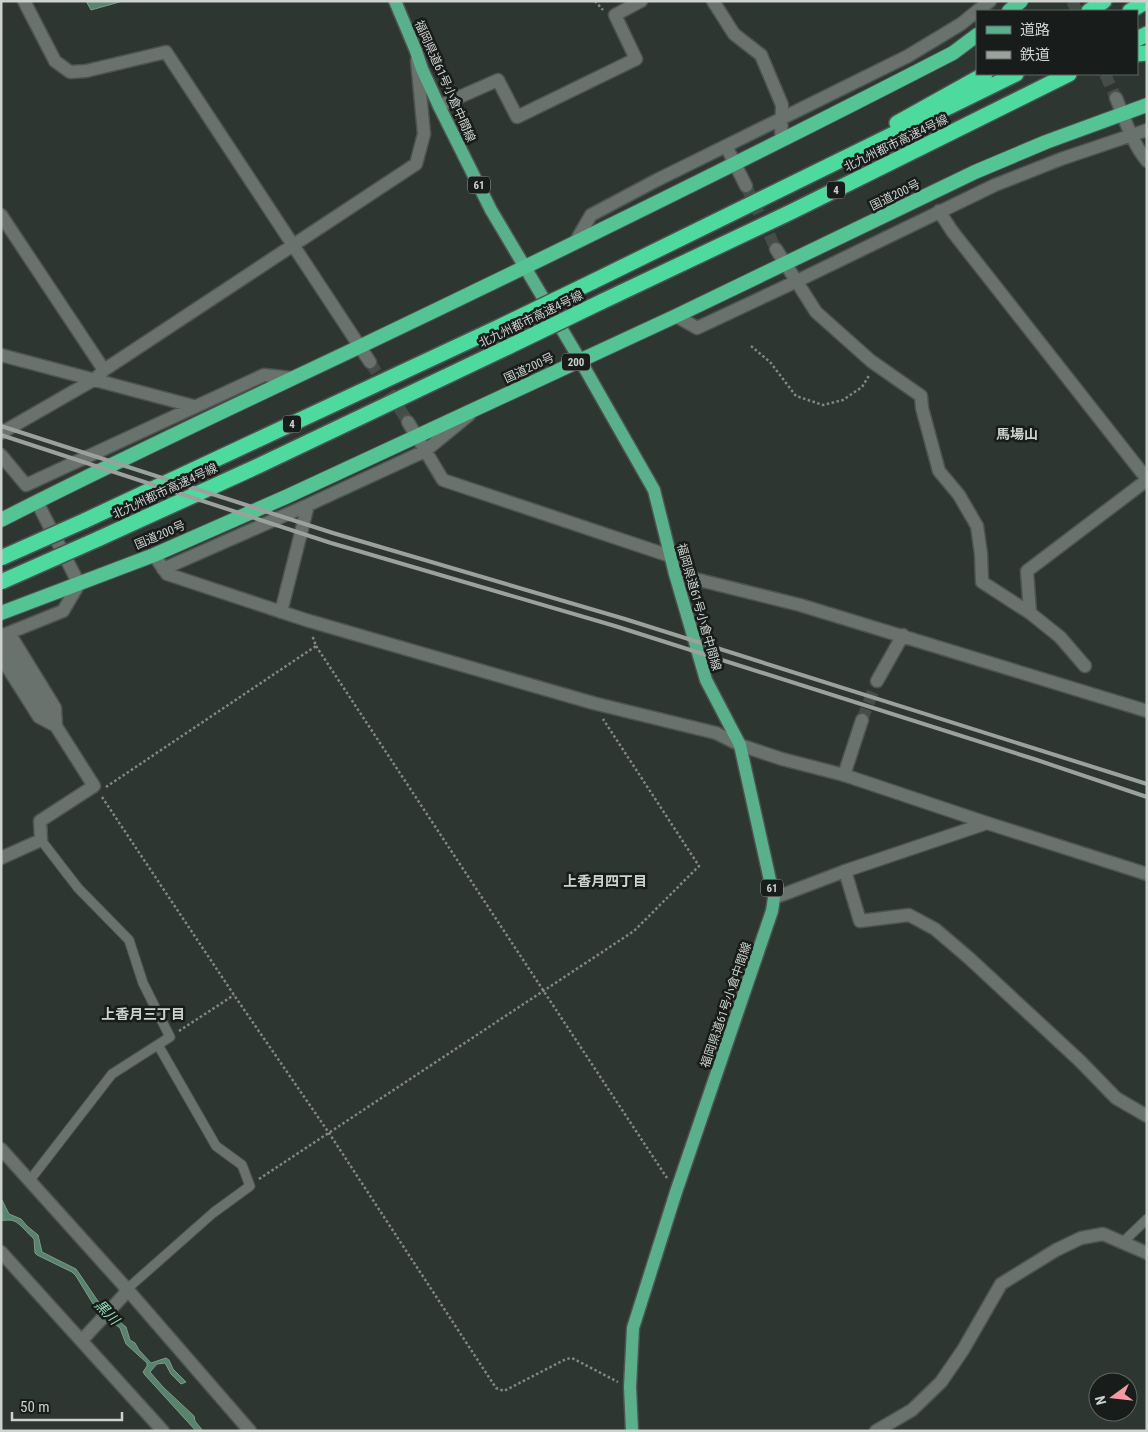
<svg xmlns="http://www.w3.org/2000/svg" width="1148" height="1432" font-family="'Roboto Condensed','Noto Sans JP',sans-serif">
<rect width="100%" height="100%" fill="#2d3631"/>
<path fill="#59836d" stroke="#7c9b8a" d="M 86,1 L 123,1 L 91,10 Z
M 1,1198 L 9,1214 L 21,1219 L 27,1226 L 38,1235 L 42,1252 L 76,1269 L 102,1307 L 126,1327 L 130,1340 L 135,1343 L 139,1350 L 151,1363 L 166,1358 L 169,1360 L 173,1369 L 186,1382 L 181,1384 L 171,1374 L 165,1363 L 157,1364 L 150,1372 L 163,1387 L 194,1416 L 195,1421 L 203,1431 L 196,1431 L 145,1375 L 143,1372 L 147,1366 L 147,1363 L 126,1344 L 120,1328 L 98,1312 L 76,1276 L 72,1272 L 37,1255 L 35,1253 L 34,1239 C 28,1234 20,1223 14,1221 C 10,1219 5,1221 1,1220 Z"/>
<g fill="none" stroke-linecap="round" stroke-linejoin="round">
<path stroke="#454d49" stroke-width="12" stroke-dasharray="12 6" stroke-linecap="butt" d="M 1072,1 L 1077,11
M 1105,74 L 1116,98
M 746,186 L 776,249
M 370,362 L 408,422
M 862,720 L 877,681"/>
<g stroke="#4c5350" stroke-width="11">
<path id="service" d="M 30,1180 L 112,1074 L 170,1037 L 143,983 L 129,940 L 78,888 L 41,840
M 1123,1242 L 1147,1219
M 127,1289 L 213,1213 L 250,1186 L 242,1165 L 216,1146 L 158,1045"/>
</g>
<g stroke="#4c5350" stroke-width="15">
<path id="minor" d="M 24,1 L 55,61 L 70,72 L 86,71 L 166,52 L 370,362
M 713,1 L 734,34 L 761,55 L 782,105 L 781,141
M 977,11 L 990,1
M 1116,98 C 1125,119 1132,143 1147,161
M 439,106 L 498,80 L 517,117 L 636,59 L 615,15 L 641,1
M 726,146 L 746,186
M 939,211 L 952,231 L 1147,479
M 1,215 L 104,370
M 576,241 L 591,215 L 657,180 L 908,56 L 961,24 L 977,11
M 776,249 L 816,312 L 871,361 L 921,396 L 922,408 L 939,471 L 959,495 L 977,526 L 981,554 L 982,582 L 1030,613 L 1060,637 L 1085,666
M 676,316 L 697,328 L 797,281 L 995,185 L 1061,159 L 1147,130
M 1,355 L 193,406
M 408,422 L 443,480 L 670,556
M 1,433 L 95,379 L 104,370 L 416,164 L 424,134 L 417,60
M 1,455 L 26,485 L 264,375 L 292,378
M 154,555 L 167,574 L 306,620 L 593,703 L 716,733 L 740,745
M 163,569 L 308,505 L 425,451 L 469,415
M 675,574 L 800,605 L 1147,711
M 281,612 L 308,505
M 1030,613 L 1027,571 L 1147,480
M 9,633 L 55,708 L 56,725
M 1,636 L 63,611 L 79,584 L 37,502
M 1,657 L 39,717 L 54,725
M 877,681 L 903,635
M 844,775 L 862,720
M 1,858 L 41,840 L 40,821 L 94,786 L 5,646
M 845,871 L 860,921 L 909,915 L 935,929 L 969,958 L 1080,1061 L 1116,1098 L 1147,1116
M 1,1149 L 127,1289 L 250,1431
M 1,1252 L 163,1431
M 82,1340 L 123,1296 L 127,1289
M 876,1431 L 912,1410 L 941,1382 L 963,1350 L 1001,1284 L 1056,1250 L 1081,1238 L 1103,1234 L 1147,1253"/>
</g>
<g stroke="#4c5350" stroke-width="15">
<path id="tertiary" d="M 740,745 L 782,759 L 844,775 L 987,823 L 1147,874
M 774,898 L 845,871 L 987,823"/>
</g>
<g stroke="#4c5350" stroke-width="15">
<path id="primary" d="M 395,1 L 416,51 L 422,69 L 439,106 L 491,210 L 580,360 L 654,490 L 675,574 L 706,680 L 740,745 L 774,898 L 772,911 L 676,1192 L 633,1328 L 630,1387 L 632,1431"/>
</g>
<g stroke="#4c5350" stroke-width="16">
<path id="trunk" d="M 1009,11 L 1021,1
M 1,520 C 120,459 241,403 361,346 C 560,251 757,154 953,53 L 977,35
M 1,613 L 154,555 L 288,496 L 676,316 L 975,172 L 1046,142 L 1147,105"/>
</g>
<g stroke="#4c5350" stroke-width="18">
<path id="motorway" d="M 1089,11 L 1104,1
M 1130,11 L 1147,1
M 1137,39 L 1147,34
M 1137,54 L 1147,53
M 897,123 L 985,74
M 592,282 L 1016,74
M 601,302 L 793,211 L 1069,74
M 84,521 L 499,327
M 98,539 L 258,466 L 510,346"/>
</g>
<path stroke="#828985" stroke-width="2.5" stroke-dasharray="2.5 2.5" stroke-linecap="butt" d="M 595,1 L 603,10
M 751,346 L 770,362 L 796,396 L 823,405 L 843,400 L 862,387 L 870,374
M 316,646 L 667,1178
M 106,787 L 316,646 L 312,635
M 102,797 L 234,995 L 329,1133 L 496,1388 L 504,1391 L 566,1359 L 572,1358 L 618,1382
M 179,1031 L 234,995
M 259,1179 L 634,931 L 699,866 L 603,719"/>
<use href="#service" stroke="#69726d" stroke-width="9"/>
<use href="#minor" stroke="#69726d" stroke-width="12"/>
<use href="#tertiary" stroke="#69726d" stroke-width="12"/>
<use href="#primary" stroke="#59b08a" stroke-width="12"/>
<use href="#trunk" stroke="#54c494" stroke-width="14"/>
<use href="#motorway" stroke="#4ed99e" stroke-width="15"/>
<path stroke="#9ba19d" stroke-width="4" d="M 1,426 L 333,533 L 625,619 L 1147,784
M 1,435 L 331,543 L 615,626 L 1034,759 L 1147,797"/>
<g stroke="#4c5350" stroke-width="18" stroke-linecap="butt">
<path id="motorway-bridge" d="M 499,327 L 592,282
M 510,346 L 601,302
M 1,558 L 84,521
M 1,582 L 98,539"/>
</g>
<use href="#motorway-bridge" stroke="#4ed99e" stroke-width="15"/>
</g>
<g text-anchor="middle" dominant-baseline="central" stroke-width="5" stroke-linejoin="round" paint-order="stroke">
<g fill="#181c1a" stroke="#979b99" stroke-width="1">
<rect x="468" y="176.5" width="22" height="17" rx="4"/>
<rect x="827" y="181.5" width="18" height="17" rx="4"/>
<rect x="562" y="353.5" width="28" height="17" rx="4"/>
<rect x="283" y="415.5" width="18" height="17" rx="4"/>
<rect x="761" y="879.5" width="22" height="17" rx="4"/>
</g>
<g font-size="11" font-weight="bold" fill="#cdd2cf">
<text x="479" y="185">61</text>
<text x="836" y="190">4</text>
<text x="576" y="362">200</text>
<text x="292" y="424">4</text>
<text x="772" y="888">61</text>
</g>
<g font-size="12" fill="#cdd2cf" stroke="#181c1a">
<text transform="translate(445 81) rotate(66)">福岡県道61号小倉中間線</text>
<text transform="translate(896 143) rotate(-26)">北九州都市高速4号線</text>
<text transform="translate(895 195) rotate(-26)">国道200号</text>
<text transform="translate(531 319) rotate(-26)">北九州都市高速4号線</text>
<text transform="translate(529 368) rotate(-25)">国道200号</text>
<text transform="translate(165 491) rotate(-25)">北九州都市高速4号線</text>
<text transform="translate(160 535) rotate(-23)">国道200号</text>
<text transform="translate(699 607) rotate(74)">福岡県道61号小倉中間線</text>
<text transform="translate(726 1005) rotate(-71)">福岡県道61号小倉中間線</text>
</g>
<g font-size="14" font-weight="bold" fill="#cdd2cf" stroke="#181c1a">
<text x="1017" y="434">馬場山</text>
<text x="605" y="881">上香月四丁目</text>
<text x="143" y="1014">上香月三丁目</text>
</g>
<g font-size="14" font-style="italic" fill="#96ddb9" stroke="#181c1a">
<text transform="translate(107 1312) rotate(46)">黒川</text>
</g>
</g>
<rect width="1148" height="1432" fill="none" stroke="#cdd2cf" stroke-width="5"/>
<rect x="976" y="10" width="162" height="65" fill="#181c1a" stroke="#606562"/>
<rect x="986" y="26" width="25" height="8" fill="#59b08a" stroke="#606562"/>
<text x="1020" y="35" font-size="15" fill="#cdd2cf">道路</text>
<rect x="986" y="51" width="25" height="8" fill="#9ba19d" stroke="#606562"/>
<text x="1020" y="60" font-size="15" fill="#cdd2cf">鉄道</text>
<g transform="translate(1113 1397) rotate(255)"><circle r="24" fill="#181c1a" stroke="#606562"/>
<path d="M0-4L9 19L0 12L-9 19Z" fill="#f49aa6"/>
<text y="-8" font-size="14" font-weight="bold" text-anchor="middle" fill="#cdd2cf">N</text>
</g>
<path d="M12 1412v8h110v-8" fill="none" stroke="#cdd2cf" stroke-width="2.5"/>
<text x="20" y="1412" font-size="15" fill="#cdd2cf" stroke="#181c1a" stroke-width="4" paint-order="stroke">50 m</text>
</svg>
